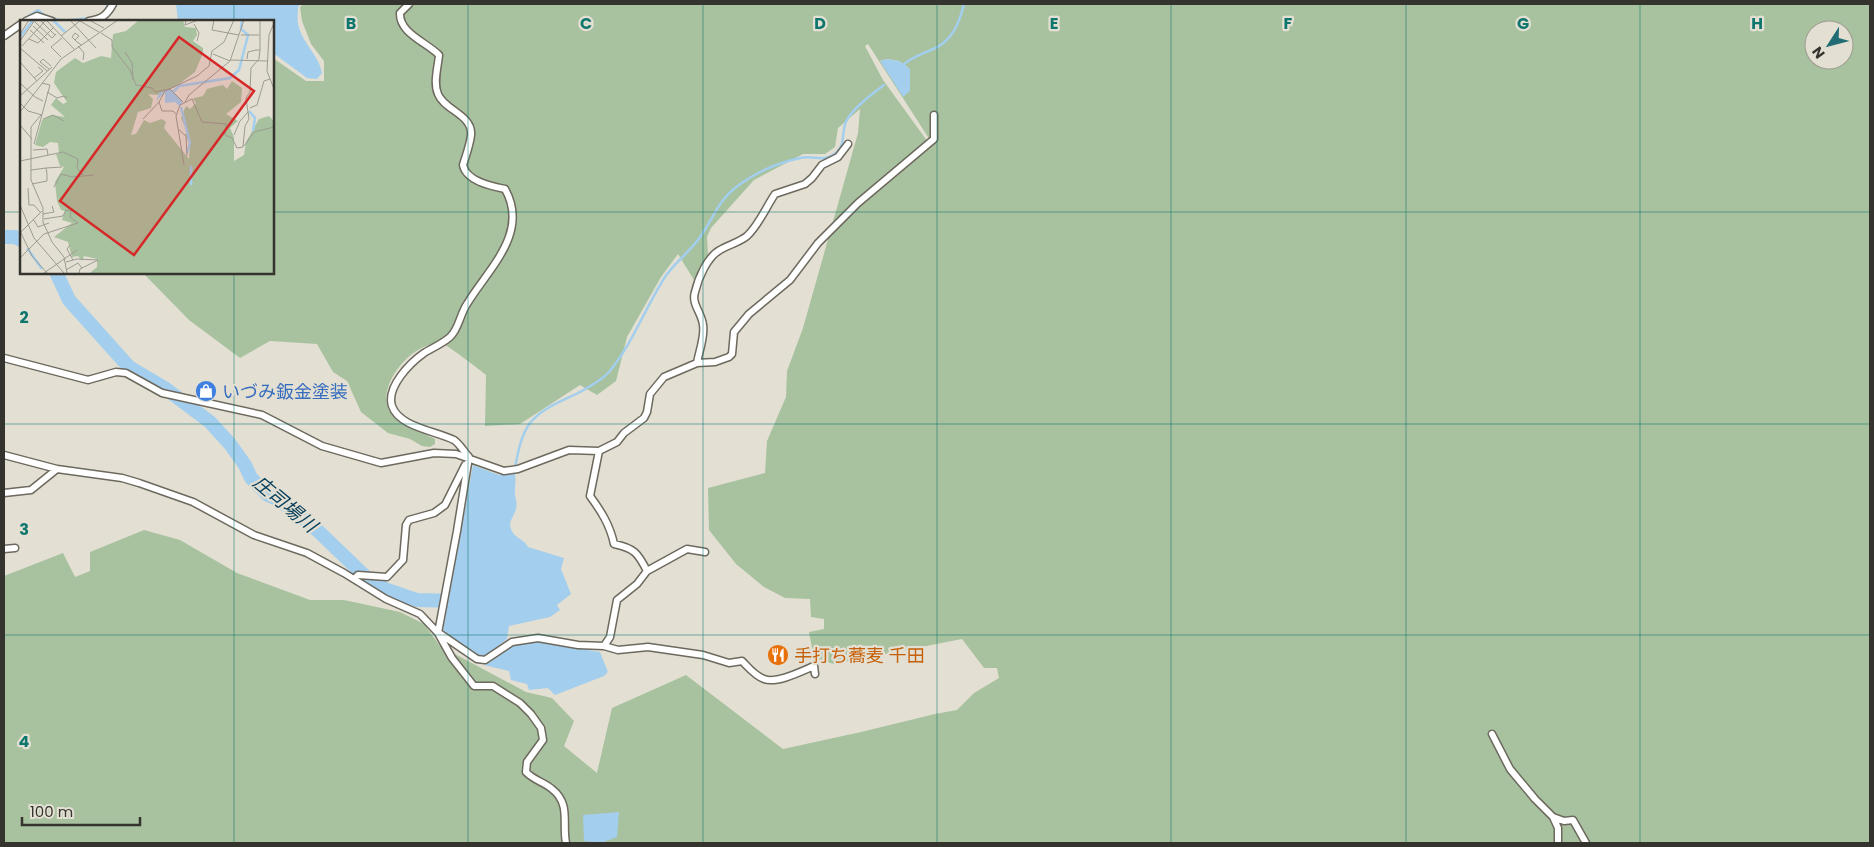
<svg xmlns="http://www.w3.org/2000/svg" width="1874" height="847" font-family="Poppins,'Noto Sans JP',sans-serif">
<rect width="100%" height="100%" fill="#e3e0d3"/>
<path fill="#a8c29f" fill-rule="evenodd" d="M 303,4 L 1870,4 L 1870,843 L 4,843 L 4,576 L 63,553 L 75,577 L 90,571 L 90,552 L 144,530 L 180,540 L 237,573 L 310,600 L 344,600 L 400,612 L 424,624 L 440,646 L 526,692 L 552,698 L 574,721 L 564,746 L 597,773 L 612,708 L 686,675 L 783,749 L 861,732 L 935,714 L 957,710 L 974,693 L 999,678 L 997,668 L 984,668 L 962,639 L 834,664 L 814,658 L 809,632 L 824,629 L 824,619 L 811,617 L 810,599 L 785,598 L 764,587 L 736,564 L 709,530 L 708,488 L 765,473 L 767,441 L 786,397 L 787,371 L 803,328 L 858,133 L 860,109 L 838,128 L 835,147 L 825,154 L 803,154 L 754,180 L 711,228 L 707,237 L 708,254 L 694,280 L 678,254 L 661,277 L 627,337 L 616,381 L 597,395 L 580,385 L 520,424 L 485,426 L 486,375 C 480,370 446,344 443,344 C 416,339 378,381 388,408 C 393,421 423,433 435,439 L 435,444 L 430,447 L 422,446 L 410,439 L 388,433 L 361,412 L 347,381 L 333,372 L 317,344 L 270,341 L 240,358 L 189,320 L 143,273 L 272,272 L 273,58 L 306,81 L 324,81 L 324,61 L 311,44 L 302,21 L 300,7 ZM 1814,30 L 1844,30 L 1844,60 L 1814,60 ZM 868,44 L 930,140 L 928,142 L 883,80 L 865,46 ZM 887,59 L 899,61 L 910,69 L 910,91 L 880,61 Z"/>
<path fill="#a3ceed" d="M 176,4 L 301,4 L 298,7 C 298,12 297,18 298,23 C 301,42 319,55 322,73 L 317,79 L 307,78 L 273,53 L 272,21 L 178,21 Z
M 887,59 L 899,61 L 910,69 L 910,91 L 903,97 L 880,61 Z
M 473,465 L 499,475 L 515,474 C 516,480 515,484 515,490 C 514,496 518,502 516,509 C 514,517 507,522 512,531 C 516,539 524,539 528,547 L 564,558 L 561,569 L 571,594 L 557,605 L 560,610 L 550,617 L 509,626 L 507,639 L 483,658 L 473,654 L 443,630 Z
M 538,642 L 600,652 L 608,672 L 604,676 L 555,695 L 548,688 L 529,690 L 527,684 L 511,680 L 509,671 L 484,665 L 514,645 Z
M 619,812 L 617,837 L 601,843 L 584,841 L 583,815 Z"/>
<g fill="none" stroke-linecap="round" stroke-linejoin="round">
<path stroke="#a3ceed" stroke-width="2.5" d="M 105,11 L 108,4
M 64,21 L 89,18
M 19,22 L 38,10 L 44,15 L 61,21
M 903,65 C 912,57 920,55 931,50 C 952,42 959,24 964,4
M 513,477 C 517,460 519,438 530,423 C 542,408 562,401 578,393 C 589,387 601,381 609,372 C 633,343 645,308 665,277 C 675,262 690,252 700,237 C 712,221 718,201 735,188 C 753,174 777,163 800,158 C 813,155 824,163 836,153 C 847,144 840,129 848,118 C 857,105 871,95 884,85"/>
<path stroke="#a3ceed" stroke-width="14" d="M 4,237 L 15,237 L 21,240
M 56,272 L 69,300 L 129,367 L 166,389 L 210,422 L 230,444 L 245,465 L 251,478 L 268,495 L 281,501 L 317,530 L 368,579 L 385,589 L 417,600 L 459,601"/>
<g stroke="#6d695e" stroke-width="9">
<path id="street" d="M 409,4 L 400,13 C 399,33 426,42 439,55 C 438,67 433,83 438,94 C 444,110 473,115 471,135 C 470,145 466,155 463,165 C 466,181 491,186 505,189 C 530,233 488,269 467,304 C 460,314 459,329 450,337 C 442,344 432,348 424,353 C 410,363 386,387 392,406 C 399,427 436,431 454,440 C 460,444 464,452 469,457 L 457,531 L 438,633
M 26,21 L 37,16 L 52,21
M 89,21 C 102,19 107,15 113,4
M 4,36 L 21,24
M 4,358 L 88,380 L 116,372 L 126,373 L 162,393 L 262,415 L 322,446 L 381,463 L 434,453 L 456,454 L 504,471 L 518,469 L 569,450 L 599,451 L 617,442 L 624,433 L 644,418 L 647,412 L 650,394 L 664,377 L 697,363 L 715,362 L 729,357 L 732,354 L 734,332 L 749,314 L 790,280 L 818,243 L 858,203 L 934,139 L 934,115
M 697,363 C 699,351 705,337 703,325 C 702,313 691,304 695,292 C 698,279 707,257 720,250 C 728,245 740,242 747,236 C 759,225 766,207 775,194 L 805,184 L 812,178 L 822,165 L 838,157 L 848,144
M 4,455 L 57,469
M 4,493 L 31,490 L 57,469 L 122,478 L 139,483 L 193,502 L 254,535 L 307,553 L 344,573 L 386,599 L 420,614 L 438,633 L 452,658 L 474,686 L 493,686 L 520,703 L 531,714 L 541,728 L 543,740 L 527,762 L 526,772 C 535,781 544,782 552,789 C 571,804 562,823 566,843
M 4,549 L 15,548
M 647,571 L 687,549 L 705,552
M 354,579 L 358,575 L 387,577 L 403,560 L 406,525 L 409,520 L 434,513 L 445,505 L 465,465
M 439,633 L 477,659 L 485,660 L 512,642 L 538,638 L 578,645 L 604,646 L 610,637 L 617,600 L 637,584 L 647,571 C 638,553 634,548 614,544 C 610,525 601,511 590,496 L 599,451
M 604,646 L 618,650 L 648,647 L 703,655 L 729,663 L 742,661 C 748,667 755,676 764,679 C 777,684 802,671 814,666 L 815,674
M 1492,734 L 1510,769 L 1535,799 L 1553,817 L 1564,821 L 1573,820 L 1586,843
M 1553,817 L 1558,828 L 1558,843"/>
</g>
<use href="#street" stroke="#fff" stroke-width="6"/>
</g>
<path fill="none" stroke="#0f766e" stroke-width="1" stroke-opacity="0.55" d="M 234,4 L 234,21M 468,4 L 468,843M 703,4 L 703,843M 937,4 L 937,843M 1171,4 L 1171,843M 1406,4 L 1406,843M 1640,4 L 1640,843M 4,212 L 21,212M 272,212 L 1870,212M 234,272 L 234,843M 4,424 L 1870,424M 4,635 L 1870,635"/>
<defs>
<g id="shop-disc" transform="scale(1.125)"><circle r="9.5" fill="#3f7fe0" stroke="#e3e0d3"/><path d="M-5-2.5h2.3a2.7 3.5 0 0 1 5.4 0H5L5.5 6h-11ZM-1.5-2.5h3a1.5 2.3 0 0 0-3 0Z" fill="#fff"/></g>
<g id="restaurant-disc" transform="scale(1.125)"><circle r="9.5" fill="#e8710a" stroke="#e3e0d3"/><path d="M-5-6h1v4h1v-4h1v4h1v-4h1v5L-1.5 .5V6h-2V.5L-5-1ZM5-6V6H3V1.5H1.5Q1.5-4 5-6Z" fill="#fff"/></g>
</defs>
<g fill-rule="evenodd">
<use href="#shop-disc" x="206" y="391"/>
<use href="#restaurant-disc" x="778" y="655"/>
</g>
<g text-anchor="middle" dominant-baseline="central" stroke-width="4.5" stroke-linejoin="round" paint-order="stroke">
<g font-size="18" fill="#366cbe" stroke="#e3e0d3" text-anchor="start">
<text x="222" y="391">いづみ鈑金塗装</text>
</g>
<g font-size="18" fill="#c56008" stroke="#e3e0d3" text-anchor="start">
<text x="794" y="655">手打ち蕎麦 千田</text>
</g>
<g font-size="19" font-style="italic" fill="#063d5b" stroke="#e3e0d3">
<text transform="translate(285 504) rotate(40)">庄司場川</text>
</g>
</g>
<g transform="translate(20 20)">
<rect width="254" height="254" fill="#e3e0d3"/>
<path d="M 119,0 L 163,0 L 165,7 L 176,8 L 177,15 L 173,21 L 183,28 L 183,33 L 175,52 L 155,67 L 137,75 L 128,74 L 133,79 L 131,88 L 118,92 L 111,115 L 116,114 L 124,100 L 130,103 L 142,99 L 146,102 L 144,108 L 169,139 L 170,125 L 165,114 L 168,113 L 161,98 L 166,86 L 170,89 L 176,83 L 173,79 L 167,80 L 183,76 L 187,69 L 194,67 L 203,65 L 207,69 L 212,61 L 222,68 L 221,82 L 206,94 L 218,101 L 210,108 L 214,117 L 214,141 L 224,135 L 226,122 L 239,99 L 249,96 L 254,101 L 254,253 L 70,253 L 77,247 L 77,239 L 64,236 L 62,241 L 58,236 L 52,237 L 48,222 L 34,217 L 52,203 L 42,200 L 45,191 L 41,190 L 37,181 L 35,162 L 44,147 L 40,146 L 36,134 L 39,134 L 38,123 L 30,122 L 23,127 L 15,125 L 22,100 L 32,95 L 45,97 L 31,85 L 36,78 L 43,84 L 47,82 L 34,63 L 36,52 L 55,38 L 63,43 L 81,36 L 91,38 L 93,14 L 106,11 Z" fill="#a8c29f"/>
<path d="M 150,69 L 163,82 L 159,86 L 155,82 L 145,83 L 145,72 L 136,81 L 139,73 Z" fill="#a3ceed"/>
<path fill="none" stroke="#a3ceed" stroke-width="2.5" d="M 33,0 L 45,12M 0,17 L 13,0M 151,74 L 159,66 L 210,58 L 219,50 L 228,15 L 221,9 L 222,0M 161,87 L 170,123 L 167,133M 229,91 L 235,98 L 233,111M 171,146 L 171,165M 7,228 L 22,249"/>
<path fill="none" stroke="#9d9b91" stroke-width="1" d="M 20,0 L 35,15M 26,0 L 54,29M 50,0 L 76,28M 69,0 L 84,8M 166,0 L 165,5 L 178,0M 194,0 L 192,10 L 219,15M 60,1 L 79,12M 15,2 L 32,18 L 36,14M 254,3 L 249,15 L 247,51 L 254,69M 174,4 L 179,13 L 177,21M 13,6 L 28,20M 10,10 L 24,23M 81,13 L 92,20 L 92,27 L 110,50 L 116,65 L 132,68 L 135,72 L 150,69 L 163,82M 0,14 L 9,0M 221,15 L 239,15M 41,16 L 61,0M 9,19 L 18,23 L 34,7M 55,20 L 59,16 L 55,13 L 52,17 L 57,22 L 60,24 L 61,25M 0,21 L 15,0M 2,26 L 26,0M 58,26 L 64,33 L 63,40M 0,28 L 27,51M 240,30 L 240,0M 105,32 L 112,43 L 113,60M 193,34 L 210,41M 41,37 L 31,27 L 42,18M 227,39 L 228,32 L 236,30 L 240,30 L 239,39M 210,40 L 248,41M 0,42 L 17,61M 29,49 L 20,42 L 23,39 L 31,46M 14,58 L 23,51 L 18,47M 0,63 L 15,77 L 23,81M 27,72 L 37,78 L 44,76 L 47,78M 0,76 L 32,47M 165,82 L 169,75 L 210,41 L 224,0M 0,83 L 8,91 L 22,95M 230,88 L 237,85 L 244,61 L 250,59M 0,92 L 41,39 L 98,0M 156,94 L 153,91 L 142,91 L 139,82 L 145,71 L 177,56 L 189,46 L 192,31 L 204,22 L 214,0M 21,95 L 11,107 L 11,160 L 23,188 L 23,202 L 32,222 L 44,237 L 47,253M 23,99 L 33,95 L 44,101M 123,99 L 139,82M 0,105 L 12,119M 158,109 L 166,116 L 167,136M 214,115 L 220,101 L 228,92M 14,124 L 30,65 L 22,63M 224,126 L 234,112 L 254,107M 223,127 L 225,106 L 229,99 L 226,78 L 230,72 L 231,48 L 239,39M 13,130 L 27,129 L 28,135M 0,141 L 43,132 L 58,139 L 57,148 L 63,155M 164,145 L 156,96 L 160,85 L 172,79 L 182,102 L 206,104 L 205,115 L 212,118 L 217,128 L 223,127M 26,148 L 42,147M 11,150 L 26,148 L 27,154 L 27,161 L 12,164M 34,167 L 41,154 L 52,157 L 74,155M 8,168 L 9,185 L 14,185 L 20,192M 0,185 L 14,218 L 44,253M 23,194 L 34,192 L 32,186M 13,199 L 18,207 L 29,203M 24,199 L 43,196 L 46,190 L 51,191 L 50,197 L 58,203M 0,211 L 12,236 L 27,253M 0,213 L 22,191M 50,225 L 47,229 L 53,240M 0,238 L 24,214 L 58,203M 46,242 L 57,239 L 78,240M 46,250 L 58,243 L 62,248M 24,253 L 57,230M 59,253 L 60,249 L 78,240"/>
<path fill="#d62828" fill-opacity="0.15" stroke="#d62828" stroke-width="2.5" d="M 159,17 L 234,71 L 114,235 L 40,181 Z"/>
<rect width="254" height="254" fill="none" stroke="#35332e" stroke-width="2.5"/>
</g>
<g font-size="16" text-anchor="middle" font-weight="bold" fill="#0f766e" stroke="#e3e0d3" stroke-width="4.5" stroke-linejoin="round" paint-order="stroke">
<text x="351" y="29">B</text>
<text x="586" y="29">C</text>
<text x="820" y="29">D</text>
<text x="1054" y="29">E</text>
<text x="1288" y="29">F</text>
<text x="1523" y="29">G</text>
<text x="1757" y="29">H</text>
<text x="24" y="323">2</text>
<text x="24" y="535">3</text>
<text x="24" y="747">4</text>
</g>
<rect width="1874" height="847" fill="none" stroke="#35332e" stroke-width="10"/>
<g transform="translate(1829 45) rotate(234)"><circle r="24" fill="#e3e0d3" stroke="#9d9b91"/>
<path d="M0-4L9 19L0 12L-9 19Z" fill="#226d75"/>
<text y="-8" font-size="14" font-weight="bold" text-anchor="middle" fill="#35332e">N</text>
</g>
<path d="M22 817v8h118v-8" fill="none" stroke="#35332e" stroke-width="2.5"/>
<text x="30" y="817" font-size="15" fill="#35332e" stroke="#e3e0d3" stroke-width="4" paint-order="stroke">100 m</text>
</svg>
